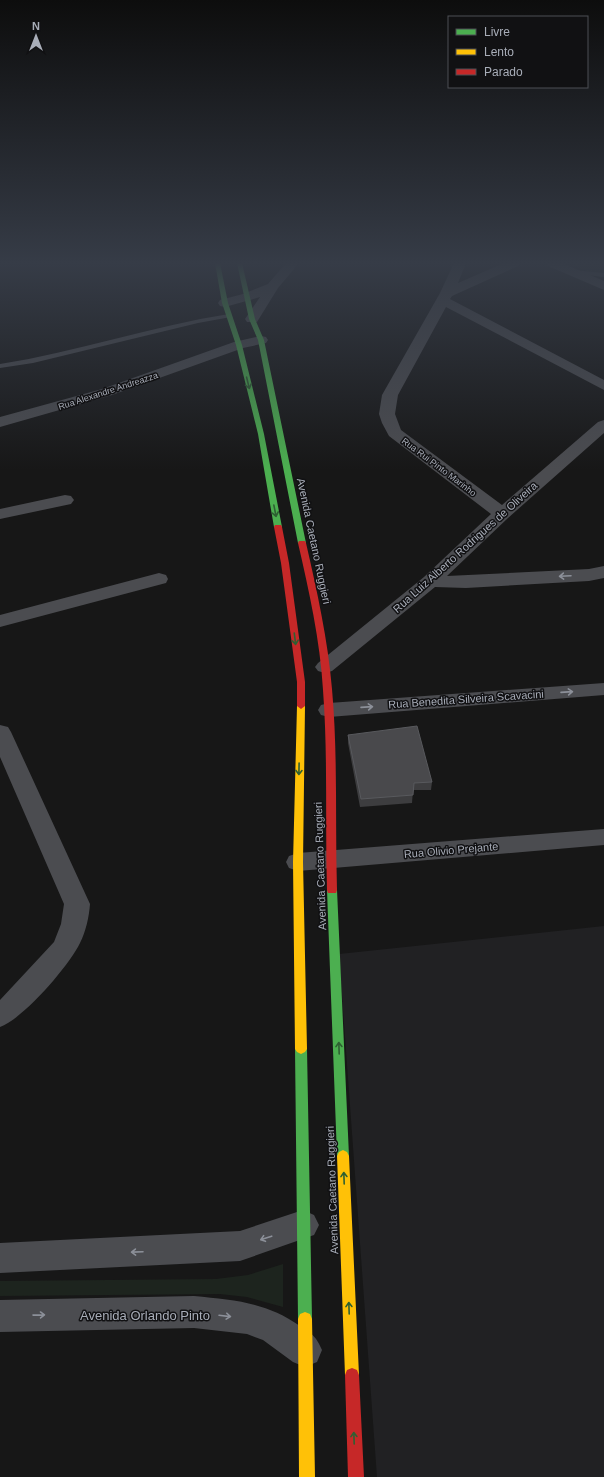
<svg xmlns="http://www.w3.org/2000/svg" width="604" height="1477" font-family="Arial,sans-serif">
<rect width="100%" height="100%" fill="#171717"/>
<path fill="#212123" d="M 604,926 L 604,1477 L 377,1477 L 339,954 Z"/>
<path fill="#1d241e" d="M 568,263 L 604,263 L 604,279 Z
M 283,1264 L 283,1307 L 247,1297 L 220,1294 L 0,1296 L 0,1281 L 216,1279 L 248,1275 Z"/>
<g fill="none" stroke-linecap="round" stroke-linejoin="round">
<path fill="#4b4c50" fill-rule="evenodd" d="M 573,270 L 604,273 L 604,277 L 571,273 L 570,272 Z
M 229,314 L 231,315 L 231,317 L 198,323 L 33,363 L 0,368 L 0,364 C 77,352 152,326 229,314 Z"/>
<path fill="#4b4c50" fill-rule="evenodd" d="M 286,263 L 299,263 L 278,288 L 257,322 L 247,322 L 245,319 L 260,297 L 225,307 L 220,306 L 218,303 L 220,300 L 243,294 L 268,284 Z
M 454,263 L 466,263 L 458,283 L 504,263 L 520,263 L 518,266 L 452,296 L 450,299 L 604,380 L 604,390 L 446,307 L 398,395 L 395,414 L 401,430 L 502,505 L 598,422 L 604,420 L 604,433 L 508,518 L 447,576 L 589,569 L 604,566 L 604,578 L 589,581 L 466,588 L 435,587 L 332,671 L 325,673 L 318,671 L 315,667 L 318,663 L 424,577 L 491,514 L 389,436 L 382,423 L 379,414 L 382,395 L 440,293 Z
M 546,263 L 562,263 L 604,281 L 604,290 L 548,266 Z
M 261,336 L 266,337 L 268,340 L 266,343 L 243,348 L 112,395 L 0,427 L 0,417 L 102,389 L 234,342 Z
M 65,495 L 71,496 L 74,500 L 71,504 L 0,519 L 0,509 Z
M 159,573 L 166,575 L 168,579 L 166,583 L 0,627 L 0,615 Z
M 604,683 L 604,695 L 329,717 L 321,715 L 318,710 L 321,705 L 329,703 Z
M 0,725 L 8,727 L 11,732 L 90,904 C 89,917 86,931 80,943 C 69,966 23,1019 0,1027 L 0,1000 L 54,942 L 61,924 L 64,904 L 0,757 Z
M 604,829 L 604,845 L 298,871 L 289,868 L 286,862 L 289,856 L 298,853 Z
M 303,1210 L 314,1215 L 319,1225 L 314,1235 L 240,1261 L 0,1273 L 0,1243 L 240,1231 Z
M 194,1296 C 234,1300 266,1302 300,1326 C 312,1334 316,1336 322,1350 L 317,1362 L 305,1367 L 293,1362 L 263,1340 L 247,1334 L 194,1328 L 0,1332 L 0,1300 Z"/>
<path fill="#4caf50" fill-rule="evenodd" d="M 215,263 L 220,263 L 228,303 L 242,345 L 264,434 L 282,527 L 278,529 L 274,527 L 258,434 L 236,345 L 222,303 Z
M 237,263 L 242,263 L 255,319 L 264,340 L 306,543 L 302,545 L 298,543 L 258,340 L 249,319 Z
M 332,886 L 336,887 L 337,890 L 349,1156 L 347,1160 L 343,1162 L 339,1160 L 337,1156 L 327,890 L 328,887 Z
M 301,1044 L 305,1046 L 307,1049 L 312,1319 L 310,1324 L 305,1326 L 300,1324 L 298,1319 L 295,1049 L 297,1046 Z"/>
<path fill="#ffc107" fill-rule="evenodd" d="M 301,703 L 305,706 L 303,862 L 307,1049 L 305,1052 L 301,1054 L 297,1052 L 295,1049 L 293,862 L 297,706 Z
M 343,1150 L 347,1152 L 349,1156 L 359,1375 L 357,1380 L 352,1382 L 347,1380 L 345,1375 L 337,1156 L 339,1152 Z
M 305,1312 L 310,1314 L 312,1319 L 315,1477 L 299,1477 L 298,1319 L 300,1314 Z"/>
<path fill="#c62828" fill-rule="evenodd" d="M 275,525 L 281,525 L 282,527 L 289,563 L 305,682 L 305,706 L 301,709 L 297,706 L 297,682 L 281,563 L 274,527 Z
M 299,541 L 305,541 L 306,543 C 317,591 328,640 332,689 C 338,756 335,823 337,890 L 336,893 L 328,893 L 327,890 C 325,823 328,756 323,690 C 320,640 309,591 298,543 Z
M 352,1368 L 357,1370 L 359,1375 L 364,1477 L 348,1477 L 345,1375 L 347,1370 Z"/>
</g>
<path fill="#3d3d3f" d="M 348,735 L 432,782 L 431,790 L 413,790 L 412,803 L 360,807 L 348,743 Z"/>
<path fill="#49494c" stroke="#58595d" d="M 417,726 L 432,782 L 414,783 L 413,795 L 361,799 L 348,735 Z"/>
<defs><path id="oneway-shaft" d="M-6 0H5M1.5-3L5.5 0L1.5 3" fill="none" stroke-width="1.6" stroke-linecap="round" stroke-linejoin="round"/></defs>
<g stroke="#2e6032">
<use href="#oneway-shaft" transform="translate(248 383) rotate(76)"/>
<use href="#oneway-shaft" transform="translate(275 511) rotate(79)"/>
<use href="#oneway-shaft" transform="translate(295 639) rotate(83)"/>
<use href="#oneway-shaft" transform="translate(299 769) rotate(91)"/>
<use href="#oneway-shaft" transform="translate(339 1048) rotate(-92)"/>
<use href="#oneway-shaft" transform="translate(344 1178) rotate(-92)"/>
<use href="#oneway-shaft" transform="translate(349 1308) rotate(-92)"/>
<use href="#oneway-shaft" transform="translate(354 1438) rotate(-92)"/>
</g>
<g stroke="#8c9099">
<use href="#oneway-shaft" transform="translate(565 576) rotate(177)"/>
<use href="#oneway-shaft" transform="translate(567 692) rotate(-4)"/>
<use href="#oneway-shaft" transform="translate(367 707) rotate(-4)"/>
<use href="#oneway-shaft" transform="translate(266 1238) rotate(162)"/>
<use href="#oneway-shaft" transform="translate(137 1252) rotate(178)"/>
<use href="#oneway-shaft" transform="translate(39 1315) rotate(-1)"/>
<use href="#oneway-shaft" transform="translate(225 1316) rotate(7)"/>
</g>
<linearGradient id="sky" x2="0" y2="1"><stop stop-color="#0d0d0d"/><stop offset="0.56" stop-color="#363c47"/><stop offset="1" stop-color="#363c47" stop-opacity="0"/></linearGradient>
<rect width="604" height="470" fill="url(#sky)"/>
<g text-anchor="middle" dominant-baseline="central" stroke-width="3" stroke-linejoin="round" paint-order="stroke">
<g font-size="9" fill="#a8adb8" stroke="#111113">
<text transform="translate(108 391) rotate(-18)">Rua Alexandre Andreazza</text>
<text transform="translate(439 467) rotate(37)">Rua Rui Pinto Marinho</text>
</g>
<g font-size="11" fill="#a8adb8" stroke="#111113">
<text transform="translate(314 541) rotate(78)">Avenida Caetano Ruggieri</text>
<text transform="translate(465 547) rotate(-42)">Rua Luiz Alberto Rodrigues de Oliveira</text>
<text transform="translate(466 699) rotate(-4)">Rua Benedita Silveira Scavacini</text>
<text transform="translate(451 850) rotate(-5)">Rua Olivio Prejante</text>
<text transform="translate(320 866) rotate(-92)">Avenida Caetano Ruggieri</text>
<text transform="translate(332 1190) rotate(-92)">Avenida Caetano Ruggieri</text>
</g>
<g font-size="13" fill="#a8adb8" stroke="#111113">
<text x="145" y="1315">Avenida Orlando Pinto</text>
</g>
</g>
<rect x="448" y="16" width="140" height="72" fill="#111113" stroke="#4d4f55"/>
<rect x="456" y="29" width="20" height="6" fill="#4caf50" stroke="#4d4f55"/>
<text x="484" y="36" font-size="12" fill="#a8adb8">Livre</text>
<rect x="456" y="49" width="20" height="6" fill="#ffc107" stroke="#4d4f55"/>
<text x="484" y="56" font-size="12" fill="#a8adb8">Lento</text>
<rect x="456" y="69" width="20" height="6" fill="#c62828" stroke="#4d4f55"/>
<text x="484" y="76" font-size="12" fill="#a8adb8">Parado</text>
<g transform="translate(36 36)" stroke="#111113" stroke-width="3" paint-order="stroke">
<path d="M0-3L7 15L0 10L-7 15Z" fill="#a8adb8"/>
<text y="-6" font-size="11" font-weight="bold" text-anchor="middle" fill="#a8adb8">N</text>
</g>
</svg>
